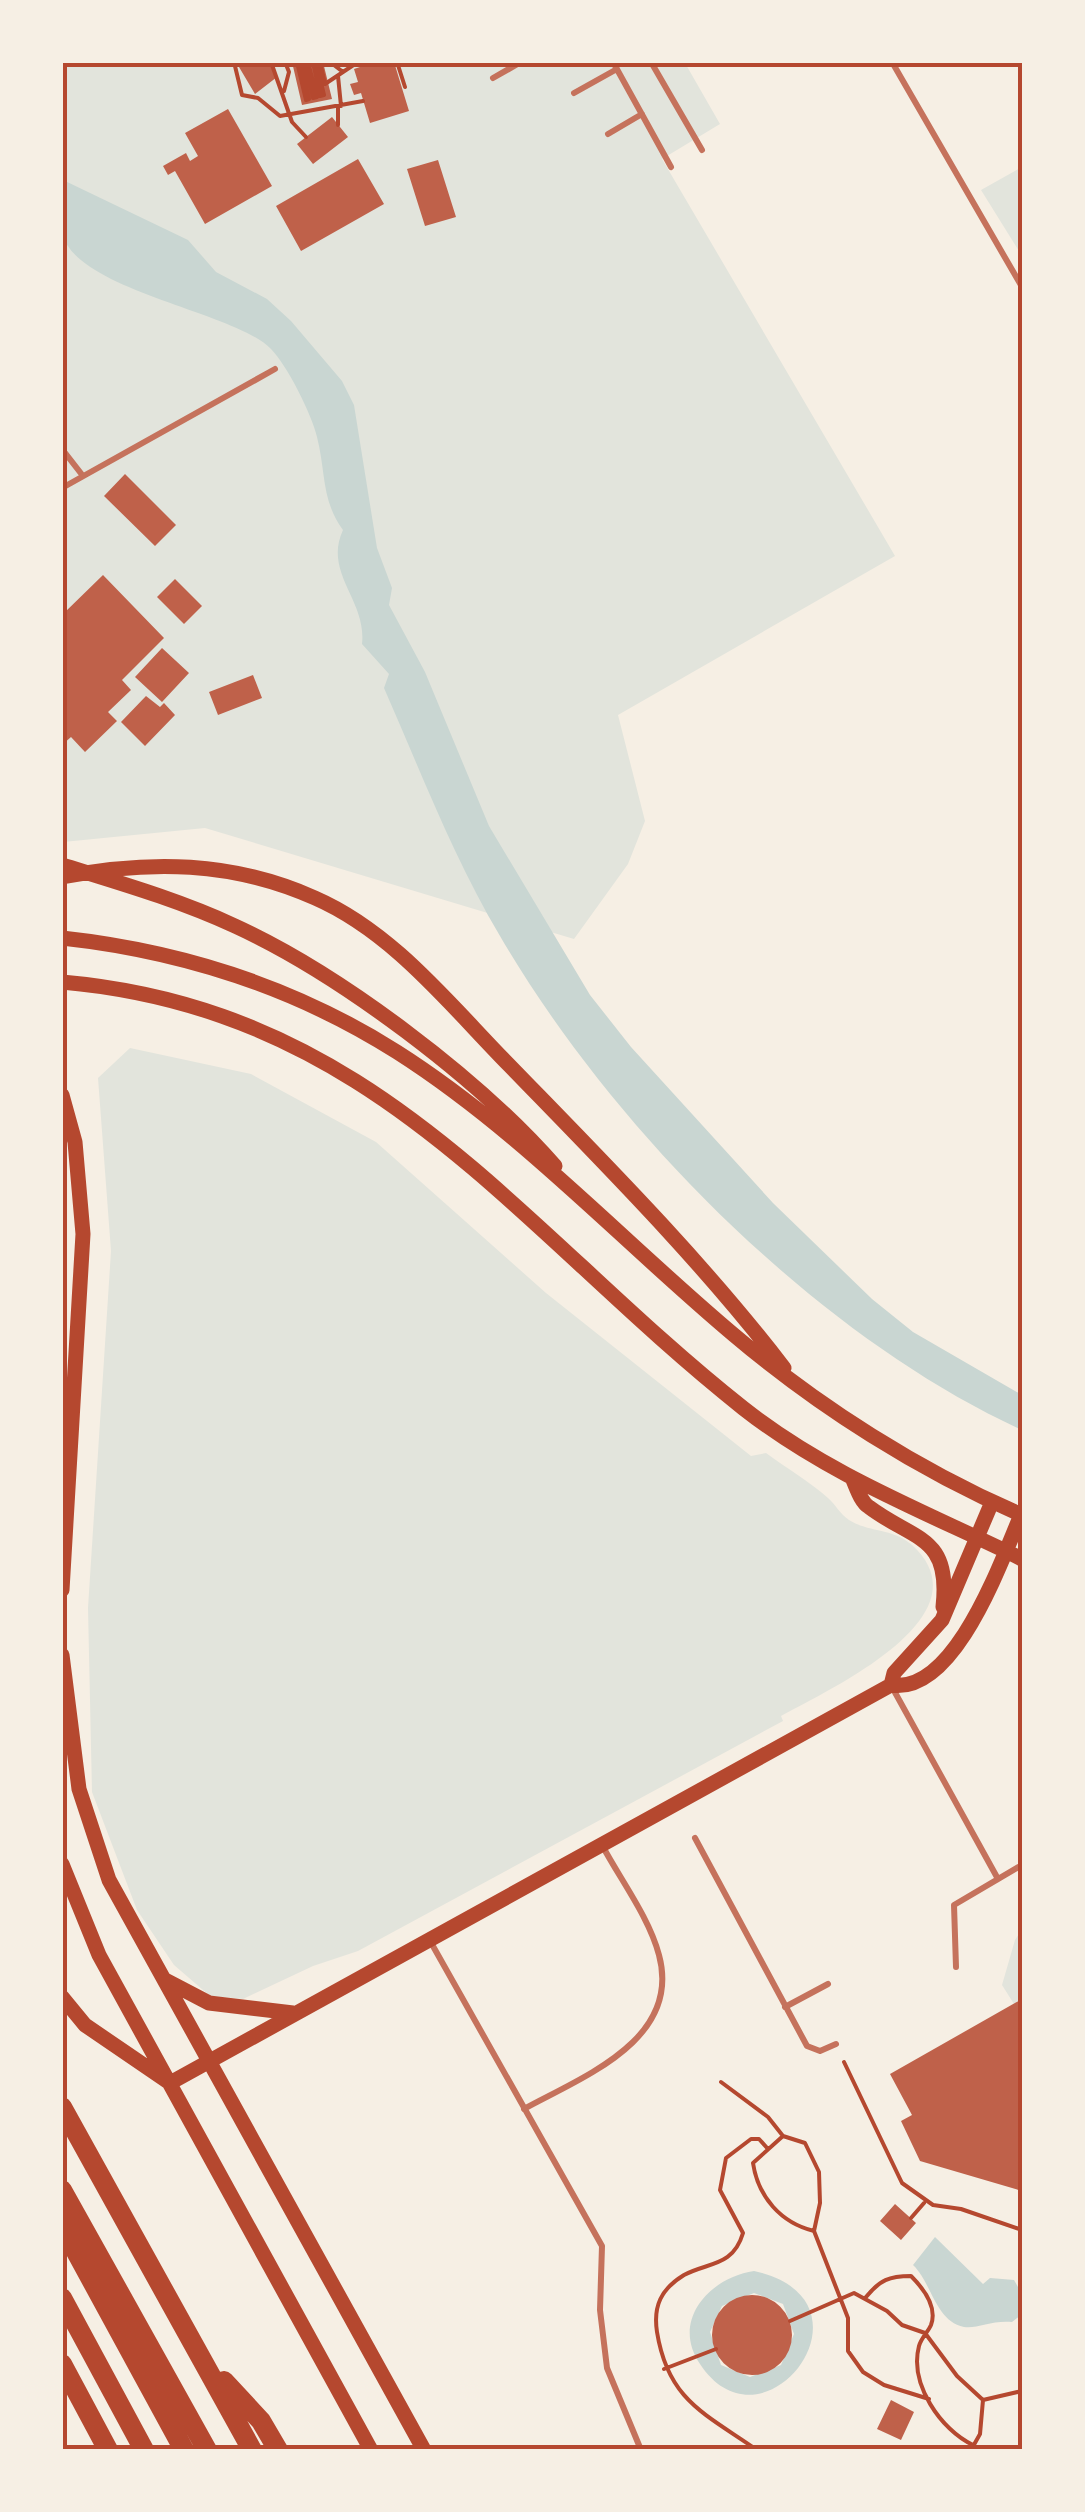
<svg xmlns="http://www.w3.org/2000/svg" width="1085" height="2512" font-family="'Work Sans',sans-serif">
<rect width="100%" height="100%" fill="#f6efe4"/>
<path fill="#e2e4dc" d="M 63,63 L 685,63 L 720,124 L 662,159 L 895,556 L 618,715 L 645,821 L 628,864 L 574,939 L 205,828 L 63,842 Z
M 1022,167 L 1022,256 L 981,190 Z
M 130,1048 L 251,1074 L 376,1142 L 546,1293 L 751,1456 L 766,1453 C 786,1468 809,1481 828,1498 C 836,1505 840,1514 849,1520 C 870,1533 893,1528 912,1545 C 990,1616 828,1690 781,1716 L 783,1721 L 358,1951 L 313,1966 L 243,1999 L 210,1996 L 174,1965 L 137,1910 L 92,1792 L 88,1608 L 111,1251 L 98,1078 Z
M 1022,1929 L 1022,1999 L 1014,2004 L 1002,1985 L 1015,1940 Z"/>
<path fill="#c9d6d2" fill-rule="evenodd" d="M 63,180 L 188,240 L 216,272 L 267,299 L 291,321 L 342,381 L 354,405 L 377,548 L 392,588 L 389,605 L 425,672 L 489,826 L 590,995 L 631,1047 L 773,1203 L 872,1299 L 913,1332 L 1022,1395 L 1022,1430 C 817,1336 613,1130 500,936 C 453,857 421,772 384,688 L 389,674 L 362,644 C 367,600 323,573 343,530 C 321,500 326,472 317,437 C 312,415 287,365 271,349 C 234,311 76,291 62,233 C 59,217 62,196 63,180 Z
M 935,2237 L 983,2284 L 990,2278 L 1014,2280 L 1022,2294 L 1021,2315 L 1012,2322 C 992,2320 977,2329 964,2327 C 935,2321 932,2283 913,2265 Z
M 754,2271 C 886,2300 764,2461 700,2364 C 670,2320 711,2277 754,2271 ZM 754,2293 L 783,2304 L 794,2334 L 781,2365 L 750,2377 L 721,2365 L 710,2332 L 722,2306 Z"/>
<path fill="#bf614a" d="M 246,62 L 268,62 L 277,77 L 255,94 L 239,67 Z
M 292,62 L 323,62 L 332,99 L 302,105 Z
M 375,62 L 394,62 L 409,111 L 370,123 L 361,93 L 354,95 L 350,84 L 358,82 L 354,69 Z
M 228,109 L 272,186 L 205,224 L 175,171 L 168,175 L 163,166 L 186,153 L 190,161 L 198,156 L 185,133 Z
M 332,117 L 348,137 L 313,164 L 297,144 Z
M 358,159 L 384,204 L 301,251 L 276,206 Z
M 438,160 L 456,217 L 425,226 L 407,169 Z
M 125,474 L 176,525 L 155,546 L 104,496 Z
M 103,575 L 164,638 L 122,680 L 131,690 L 108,712 L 117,721 L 85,752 L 71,737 L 62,745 L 62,615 Z
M 175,579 L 202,606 L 184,624 L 157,597 Z
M 162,648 L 189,673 L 162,702 L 135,677 Z
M 253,675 L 262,698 L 218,715 L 209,692 Z
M 146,696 L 160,707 L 164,703 L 175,715 L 145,746 L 121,722 Z
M 1022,1999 L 1022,2191 L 920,2161 L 901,2121 L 912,2115 L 890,2074 Z
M 895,2204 L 916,2223 L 901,2240 L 880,2221 Z
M712 2335a40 40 0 1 1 80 0a40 40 0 1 1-80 0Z
M 891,2400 L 914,2412 L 901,2440 L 877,2429 Z"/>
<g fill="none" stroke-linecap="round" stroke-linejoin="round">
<path stroke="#b5482f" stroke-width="4" d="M 234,62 L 242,95 L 258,98 L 280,116 L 363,101
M 271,62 L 292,122 L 306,137
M 297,62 L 306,100 L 309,99 L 301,62
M 305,62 L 313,98 L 317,97 L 308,62
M 313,62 L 320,96 L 324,95 L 316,62
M 320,62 L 325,84 L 358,62
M 330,62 L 343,72
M 397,62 L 405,87
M 338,76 L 341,106
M 284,91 L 289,72 L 285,62
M 338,107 L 338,125
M 844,2062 L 902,2183 L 933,2205 L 961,2209 L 1022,2230
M 721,2082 L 768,2117 L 783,2136
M 911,2218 L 924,2203
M 814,2231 C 781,2223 758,2197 753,2163 L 783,2136 L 805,2143 L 819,2172 L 820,2203 L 814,2231 L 848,2318 L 848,2351 L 863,2372 L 884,2385 L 929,2399
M 866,2297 C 880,2280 889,2276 911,2276 C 923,2288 938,2306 931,2325 C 928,2332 921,2338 919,2346 C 909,2384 941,2430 973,2445
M 790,2321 L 854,2293 L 887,2311 L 902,2325 L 925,2333 L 957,2376 L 983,2400 L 980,2434 L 971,2450
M 664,2369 L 716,2349
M 983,2400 L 1022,2391
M 757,2450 C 704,2413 668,2400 657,2332 C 653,2306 661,2289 684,2275 C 708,2262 733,2267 743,2233 L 720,2190 L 726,2158 L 751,2139 L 759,2139 L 768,2149"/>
<path stroke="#c5725c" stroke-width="6" d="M 613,62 L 671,167
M 651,62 L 702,150
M 892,62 L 1022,287
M 493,78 L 521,62
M 574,93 L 617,69
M 608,134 L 642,114
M 62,449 L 83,476
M 62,488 L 275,369
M 892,1687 L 998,1879
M 695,1838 L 807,2046 L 820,2051 L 836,2044
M 429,1939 L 602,2246 L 600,2310 L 607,2368 L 641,2450
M 956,1967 L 954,1905 L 1022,1865
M 785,2007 L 828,1984
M 524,2109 C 582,2077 682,2040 659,1955 C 649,1917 620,1879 602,1845"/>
<path stroke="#b5482f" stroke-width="15" d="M 62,865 C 120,883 179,900 235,926 C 340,974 479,1079 555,1166
M 62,877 C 150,860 232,861 315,898 C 393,932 450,1005 509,1065 C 604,1163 701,1260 784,1368
M 62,938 C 181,951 296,988 397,1052 C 521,1131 622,1241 734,1335 C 819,1407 920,1471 1022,1515
M 62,982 C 378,1010 517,1229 743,1408 C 828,1475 926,1512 1022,1559
M 62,1095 L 75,1142 L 83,1234 L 62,1590
M 853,1480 C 857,1489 861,1502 869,1507 C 914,1541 951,1535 943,1607
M 62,1655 L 79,1789 L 109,1880 L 424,2450
M 891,1685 L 894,1673 L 942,1620 L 992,1502
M 62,1864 L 99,1955 L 371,2450
M 165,1980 L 209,2003 L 293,2013
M 62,1997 L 85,2025 L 170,2083 L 891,1685 C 955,1695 1001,1561 1021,1515"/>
<path stroke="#b5482f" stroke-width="20" d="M 62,2107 L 252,2450
M 62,2190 L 207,2450
M 62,2226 L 184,2450
M 62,2298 L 144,2450
M 62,2364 L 108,2450
M 224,2381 L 261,2421 L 278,2450"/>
</g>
<rect width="1085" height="2512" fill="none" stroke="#f6efe4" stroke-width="130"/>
<rect x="65" y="65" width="955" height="2382" fill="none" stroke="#b5482f" stroke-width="4"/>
</svg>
